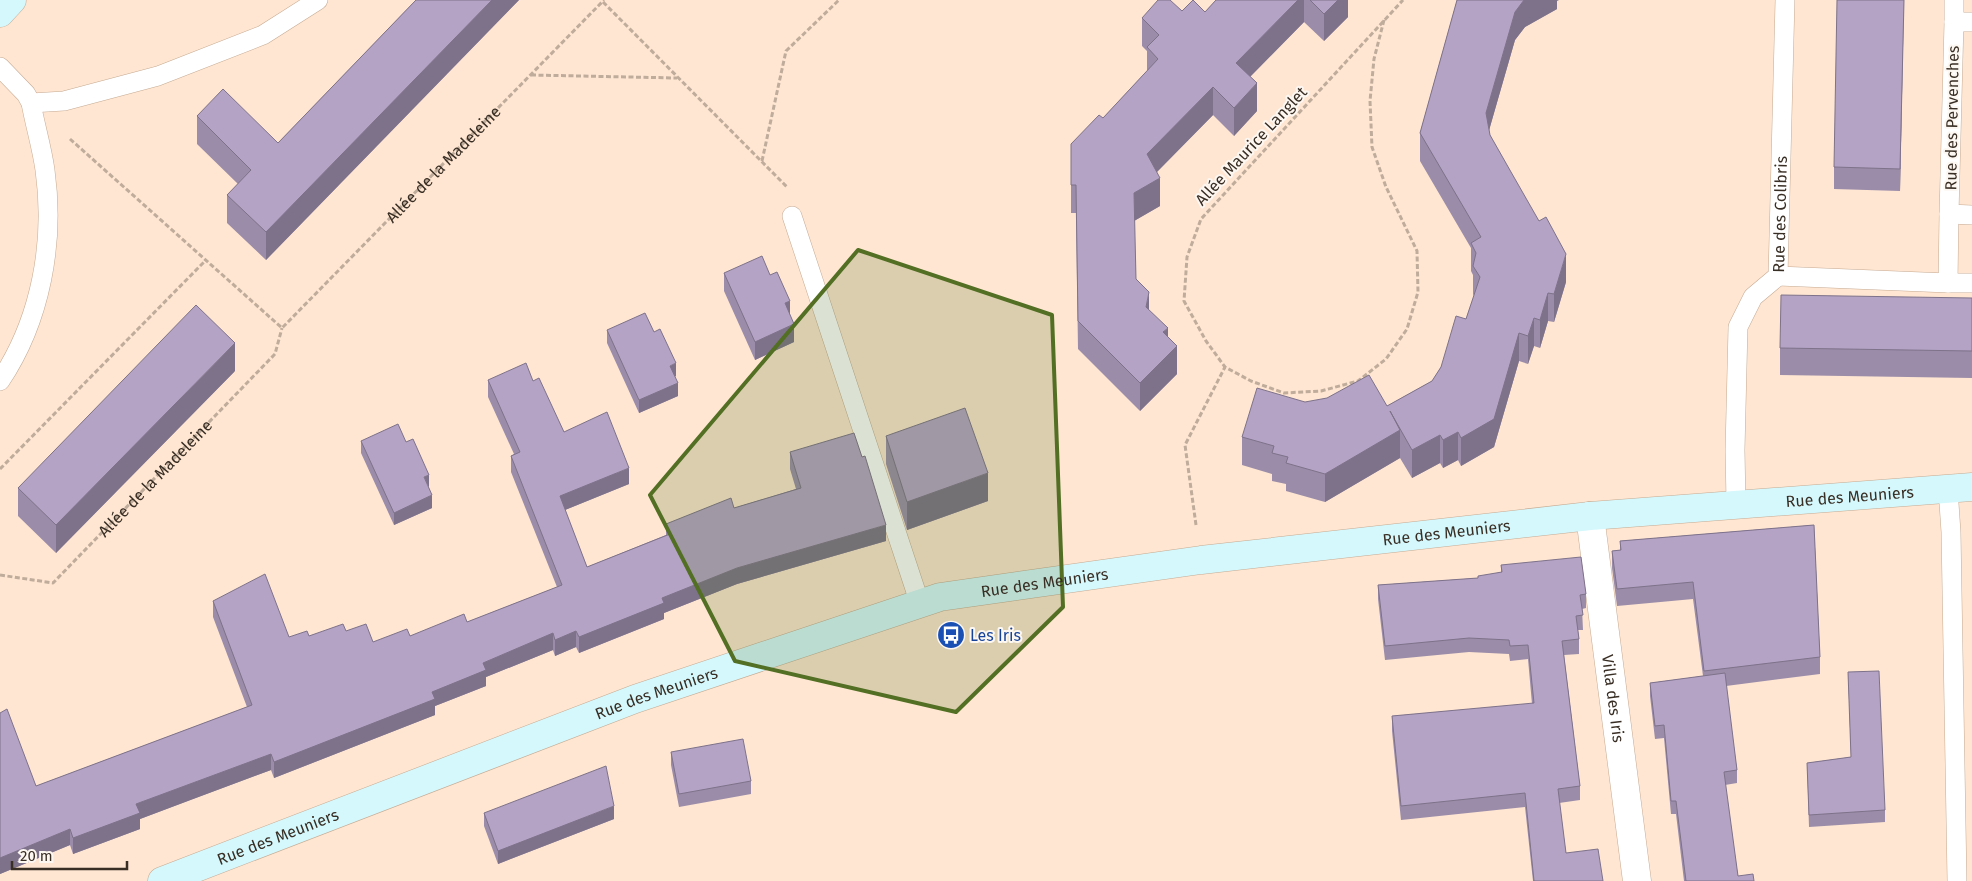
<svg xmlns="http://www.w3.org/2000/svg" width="1972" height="881" font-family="'Fira Sans',sans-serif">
<rect width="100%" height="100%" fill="#fee6d2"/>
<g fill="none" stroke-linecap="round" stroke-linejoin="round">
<g stroke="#c6aa92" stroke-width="20">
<g id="lane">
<path d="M 1954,0 L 1954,22 L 1972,22"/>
<path d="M 1954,22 L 1949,214 L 1972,215"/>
<path d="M 0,67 L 26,94 L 31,103 C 35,125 42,148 45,170 C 55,242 41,320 0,381"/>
<path d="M 31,103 L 64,101 L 158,76 L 263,35 L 318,0"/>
<path d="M 792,216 L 920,604"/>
<path d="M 1778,276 L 1948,283 L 1949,214"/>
<path d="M 1948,283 L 1972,283"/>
<path d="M 1948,489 L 1951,532 L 1957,881"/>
<path id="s3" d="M 1736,503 L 1735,450 L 1738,327 L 1753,297 L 1778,276 L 1785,0"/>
</g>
</g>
<g stroke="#c6aa92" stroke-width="29">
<g id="street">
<path id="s4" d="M 1590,516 L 1637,881"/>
</g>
</g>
<g stroke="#c6aa92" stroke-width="29">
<g id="secondary">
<path d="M 0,13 L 12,0"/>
<path id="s5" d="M 162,881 L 635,699 L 940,597 L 1201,560 L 1590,516 L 1972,487"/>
</g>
</g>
<g stroke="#c0ac9b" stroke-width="3" stroke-dasharray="5 2.5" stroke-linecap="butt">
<path d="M 603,2 L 787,187"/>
<path d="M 1384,20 L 1374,59 L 1370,101 L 1372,147 L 1386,187 L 1417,251 L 1418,292 L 1407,329 L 1386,359 L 1358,381 L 1321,391 L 1284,393 L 1251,381 L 1225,367 L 1206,341 L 1184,301 L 1187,257 L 1201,219 L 1403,0"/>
<path d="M 531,75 L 677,78"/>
<path id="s1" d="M 70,139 L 282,328 L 604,0"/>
<path d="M 762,161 L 786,51 L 839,0"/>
<path d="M 0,469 L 206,260"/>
<path d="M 1196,525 L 1185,445 L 1225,367"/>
<path id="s2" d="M 0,575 L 53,583 L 275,354 L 282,328"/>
</g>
<use href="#lane" stroke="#fff" stroke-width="19"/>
<use href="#street" stroke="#fff" stroke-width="28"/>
<use href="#secondary" stroke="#d5f8fd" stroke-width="28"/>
</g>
<path fill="#9b8ca9" d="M 416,0 L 519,0 L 266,260 L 227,223 L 227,195 L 238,184 L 197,144 L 197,116 L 278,143 Z
M 1216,0 L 1348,0 L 1348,17 L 1324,41 L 1304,22 L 1250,77 L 1257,111 L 1234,136 L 1213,115 L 1157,172 L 1160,206 L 1134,221 L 1136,279 L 1149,310 L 1168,337 L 1177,374 L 1140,411 L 1078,349 L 1076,213 L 1071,213 L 1071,144 L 1103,118 L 1147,71 L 1147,51 L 1142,46 L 1142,18 L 1182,11 L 1205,12 Z
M 1457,0 L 1557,1 L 1557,9 L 1525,27 L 1515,40 L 1489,130 L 1490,135 L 1566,282 L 1554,322 L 1548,321 L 1540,348 L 1534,346 L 1528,364 L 1519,361 L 1494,447 L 1461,466 L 1458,460 L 1443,468 L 1440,463 L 1412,478 L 1400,458 L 1325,502 L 1286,491 L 1286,484 L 1272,481 L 1272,474 L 1242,465 L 1242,437 L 1305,402 L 1387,406 L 1432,381 L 1441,367 L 1466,319 L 1474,296 L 1473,294 L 1473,275 L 1471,271 L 1471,248 L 1420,161 L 1420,133 Z
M 1904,0 L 1900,191 L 1834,189 L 1834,167 Z
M 724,273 L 770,275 L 794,342 L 755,360 L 724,291 Z
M 1972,298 L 1972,378 L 1780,375 L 1780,348 Z
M 607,330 L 676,376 L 675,376 L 678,396 L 639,413 L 607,343 Z
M 235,371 L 56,553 L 18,516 L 18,488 Z
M 488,380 L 533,381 L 564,432 L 629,484 L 565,510 L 587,567 L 666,535 L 666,524 L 734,508 L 796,489 L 790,469 L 790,452 L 886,541 L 737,584 L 664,613 L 664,619 L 579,653 L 576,647 L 555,656 L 553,650 L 486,677 L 486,686 L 435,706 L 435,715 L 274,778 L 271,770 L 190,800 L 140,819 L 140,829 L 73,854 L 70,845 L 0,874 L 0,713 L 36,786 L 247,707 L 213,617 L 213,601 L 289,637 L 309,636 L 346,631 L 373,642 L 410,636 L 467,622 L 557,587 L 511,472 L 511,456 L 514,454 L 488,397 Z
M 886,436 L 988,501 L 907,530 L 886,464 Z
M 361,441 L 429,488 L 432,508 L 394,525 L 361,453 Z
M 1814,525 L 1820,657 L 1820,674 L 1726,686 L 1737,770 L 1737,783 L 1725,785 L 1738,876 L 1754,881 L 1684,881 L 1676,814 L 1671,814 L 1664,738 L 1655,739 L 1650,696 L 1650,683 L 1703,676 L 1693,599 L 1617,606 L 1612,568 L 1612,551 L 1620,550 L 1620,541 Z
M 1501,565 L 1586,594 L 1586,608 L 1582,609 L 1583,630 L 1578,630 L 1579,639 L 1579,654 L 1564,655 L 1580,786 L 1580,800 L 1559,803 L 1566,853 L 1603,881 L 1533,881 L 1525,807 L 1401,820 L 1392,731 L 1392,716 L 1532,704 L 1528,659 L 1510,661 L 1509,654 L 1469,652 L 1385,660 L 1378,599 L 1378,585 L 1478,578 L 1501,572 Z
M 1848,672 L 1885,810 L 1885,822 L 1809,827 L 1807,763 L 1851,757 Z
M 671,752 L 751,781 L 751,794 L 679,807 L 671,765 Z
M 484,813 L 614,819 L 498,864 L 484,826 Z"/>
<path fill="#7e728a" d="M 492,0 L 519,0 L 266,260 L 266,232 Z
M 1298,0 L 1304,0 L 1304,22 L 1236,91 L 1236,63 Z
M 1338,0 L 1348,0 L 1348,17 L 1324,41 L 1324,14 Z
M 1524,0 L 1559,0 L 1557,1 L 1557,9 L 1525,27 L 1515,40 L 1486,141 L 1486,113 L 1515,12 Z
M 1904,0 L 1900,191 L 1900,169 Z
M 1257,83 L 1257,111 L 1234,136 L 1234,108 Z
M 1213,87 L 1213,115 L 1147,182 L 1147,154 Z
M 1160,178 L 1160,206 L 1134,221 L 1134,193 Z
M 1566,254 L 1566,282 L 1554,322 L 1554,294 Z
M 1149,292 L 1149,320 L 1146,307 Z
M 1548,293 L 1548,321 L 1540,348 L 1540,320 Z
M 790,301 L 790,319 L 785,303 Z
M 1534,318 L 1534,346 L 1528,364 L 1528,336 Z
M 794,324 L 794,342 L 755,360 L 755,342 Z
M 1168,328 L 1168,355 L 1177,346 L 1177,374 L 1140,411 L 1140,383 L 1163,332 Z
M 1519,333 L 1519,361 L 1494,447 L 1461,466 L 1461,438 Z
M 235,343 L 235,371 L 56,553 L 56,525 Z
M 676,363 L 676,376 L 670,379 L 670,366 Z
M 678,383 L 678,396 L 639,413 L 639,400 Z
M 1400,430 L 1400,458 L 1325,502 L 1325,474 Z
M 1458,432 L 1458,460 L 1443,468 L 1443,440 Z
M 1440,435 L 1440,463 L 1412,478 L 1412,450 Z
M 629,468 L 629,484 L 560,512 L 560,496 Z
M 988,473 L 988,501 L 907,530 L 907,502 Z
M 429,475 L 429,488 L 424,477 Z
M 432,495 L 432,508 L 394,525 L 394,513 Z
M 886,525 L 886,541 L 737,584 L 664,613 L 664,619 L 579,653 L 579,637 L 662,598 L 737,568 Z
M 576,631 L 576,647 L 555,656 L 555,640 Z
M 553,633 L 553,650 L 486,677 L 486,686 L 435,706 L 435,715 L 274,778 L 274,762 L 432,692 L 483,663 Z
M 271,754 L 271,770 L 140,819 L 140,829 L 73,854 L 73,838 L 136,804 Z
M 614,806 L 614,819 L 498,864 L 498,851 Z
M 70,829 L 70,845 L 0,874 L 0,858 Z"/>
<path fill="#b4a3c5" stroke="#7e728a" d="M 416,0 L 492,0 L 266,232 L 227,195 L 251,170 L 197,116 L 223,89 L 278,143 Z
M 1158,0 L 1170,0 L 1182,11 L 1193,0 L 1205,12 L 1216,0 L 1298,0 L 1236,63 L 1257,83 L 1234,108 L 1213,87 L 1147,154 L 1160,178 L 1134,193 L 1136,279 L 1149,292 L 1146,307 L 1168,328 L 1163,332 L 1177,346 L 1140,383 L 1078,321 L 1076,185 L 1071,185 L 1071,144 L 1099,115 L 1103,118 L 1158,59 L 1147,47 L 1159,35 L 1142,18 Z
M 1310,0 L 1338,0 L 1324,14 Z
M 1457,0 L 1524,0 L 1515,12 L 1486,113 L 1490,135 L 1511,172 L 1539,221 L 1546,217 L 1566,254 L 1554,294 L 1548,293 L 1540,320 L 1534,318 L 1528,336 L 1519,333 L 1494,419 L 1461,438 L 1458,432 L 1443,440 L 1440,435 L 1412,450 L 1390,411 L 1400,430 L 1325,474 L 1286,463 L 1288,457 L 1272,453 L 1274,446 L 1242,437 L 1257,388 L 1305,402 L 1327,398 L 1369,375 L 1387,406 L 1432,381 L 1441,367 L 1456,316 L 1466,319 L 1480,277 L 1473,266 L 1476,253 L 1471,243 L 1481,237 L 1420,133 Z
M 1837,0 L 1904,0 L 1900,169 L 1834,167 Z
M 762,256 L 770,275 L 777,272 L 790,301 L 785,303 L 794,324 L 755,342 L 724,273 Z
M 1781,295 L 1972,298 L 1972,351 L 1780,348 Z
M 196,305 L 235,343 L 56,525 L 18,488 Z
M 645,313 L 654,332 L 660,329 L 676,363 L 670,366 L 678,383 L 639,400 L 607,330 Z
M 526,363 L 533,381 L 539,378 L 564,432 L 607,412 L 629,468 L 560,496 L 587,567 L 670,534 L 666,524 L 731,498 L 734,508 L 801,488 L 790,452 L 854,433 L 862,457 L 865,456 L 886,525 L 737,568 L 662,598 L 664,603 L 579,637 L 576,631 L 555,640 L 553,633 L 483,663 L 486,670 L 432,692 L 435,699 L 274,762 L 271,754 L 136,804 L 140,813 L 73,838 L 70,829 L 0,858 L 0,713 L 7,709 L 36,786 L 252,705 L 213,601 L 265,574 L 289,637 L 307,631 L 309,636 L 343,624 L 346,631 L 366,624 L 373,642 L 407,629 L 410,636 L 464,614 L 467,622 L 562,585 L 511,456 L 520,452 L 488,380 Z
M 965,408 L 988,473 L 907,502 L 886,436 Z
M 398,424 L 406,442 L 413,439 L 429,475 L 424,477 L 432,495 L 394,513 L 361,441 Z
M 1814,525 L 1820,657 L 1704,671 L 1693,582 L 1617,589 L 1612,551 L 1621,550 L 1620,541 Z
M 1581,557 L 1586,594 L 1580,595 L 1583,615 L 1576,616 L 1579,639 L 1562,641 L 1580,786 L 1558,789 L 1566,853 L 1598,849 L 1603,881 L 1534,881 L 1525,793 L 1401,806 L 1392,716 L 1534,703 L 1528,645 L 1510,646 L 1509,640 L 1469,638 L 1385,646 L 1378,585 L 1478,578 L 1478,576 L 1502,572 L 1501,565 Z
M 1879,671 L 1885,810 L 1809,815 L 1807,763 L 1851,757 L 1848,672 Z
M 1725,673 L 1737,770 L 1724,772 L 1738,876 L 1753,874 L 1754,881 L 1686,881 L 1676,801 L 1671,801 L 1664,725 L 1655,726 L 1650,683 Z
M 743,739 L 751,781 L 679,794 L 671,752 Z
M 606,766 L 614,806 L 498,851 L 484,813 Z"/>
<path fill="#526f23" fill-opacity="0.2" stroke="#526f23" stroke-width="4" stroke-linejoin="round" d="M 858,250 L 1052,315 L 1063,607 L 956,712 L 735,661 L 650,495 Z"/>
<defs>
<g id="bus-disc" transform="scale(1.4375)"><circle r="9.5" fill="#1a4fb4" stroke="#fdf7f2"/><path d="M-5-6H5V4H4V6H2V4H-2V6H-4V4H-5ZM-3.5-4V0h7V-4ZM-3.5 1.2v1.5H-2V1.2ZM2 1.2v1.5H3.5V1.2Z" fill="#fff"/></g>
</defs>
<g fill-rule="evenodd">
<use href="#bus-disc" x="951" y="635"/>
</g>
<g text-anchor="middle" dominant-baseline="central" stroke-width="4" stroke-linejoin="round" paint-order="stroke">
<g font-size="16" fill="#392e24" stroke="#fdf7f2">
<text transform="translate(1952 118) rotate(-89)">Rue des Pervenches</text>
<text transform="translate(1251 146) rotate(-47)">Allée Maurice Langlet</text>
<text stroke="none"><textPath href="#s1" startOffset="514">Allée de la Madeleine</textPath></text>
<text stroke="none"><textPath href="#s3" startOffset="304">Rue des Colibris</textPath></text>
<text stroke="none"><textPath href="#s2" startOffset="200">Allée de la Madeleine</textPath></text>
<text stroke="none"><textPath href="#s5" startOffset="1744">Rue des Meuniers</textPath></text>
<text stroke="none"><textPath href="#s5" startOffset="1339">Rue des Meuniers</textPath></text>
<text stroke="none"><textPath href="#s5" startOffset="934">Rue des Meuniers</textPath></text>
<text stroke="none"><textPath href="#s5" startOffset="529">Rue des Meuniers</textPath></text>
<text stroke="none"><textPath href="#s4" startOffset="184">Villa des Iris</textPath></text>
<text stroke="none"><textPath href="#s5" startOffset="124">Rue des Meuniers</textPath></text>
</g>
<g font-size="16" fill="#164399" stroke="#fdf7f2" text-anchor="start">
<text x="970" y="635">Les Iris</text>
</g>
</g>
<path d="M12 861v8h115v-8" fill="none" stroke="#392e24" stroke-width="2.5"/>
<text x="20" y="861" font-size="15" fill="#392e24" stroke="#fdf7f2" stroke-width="4" paint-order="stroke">20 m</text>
</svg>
